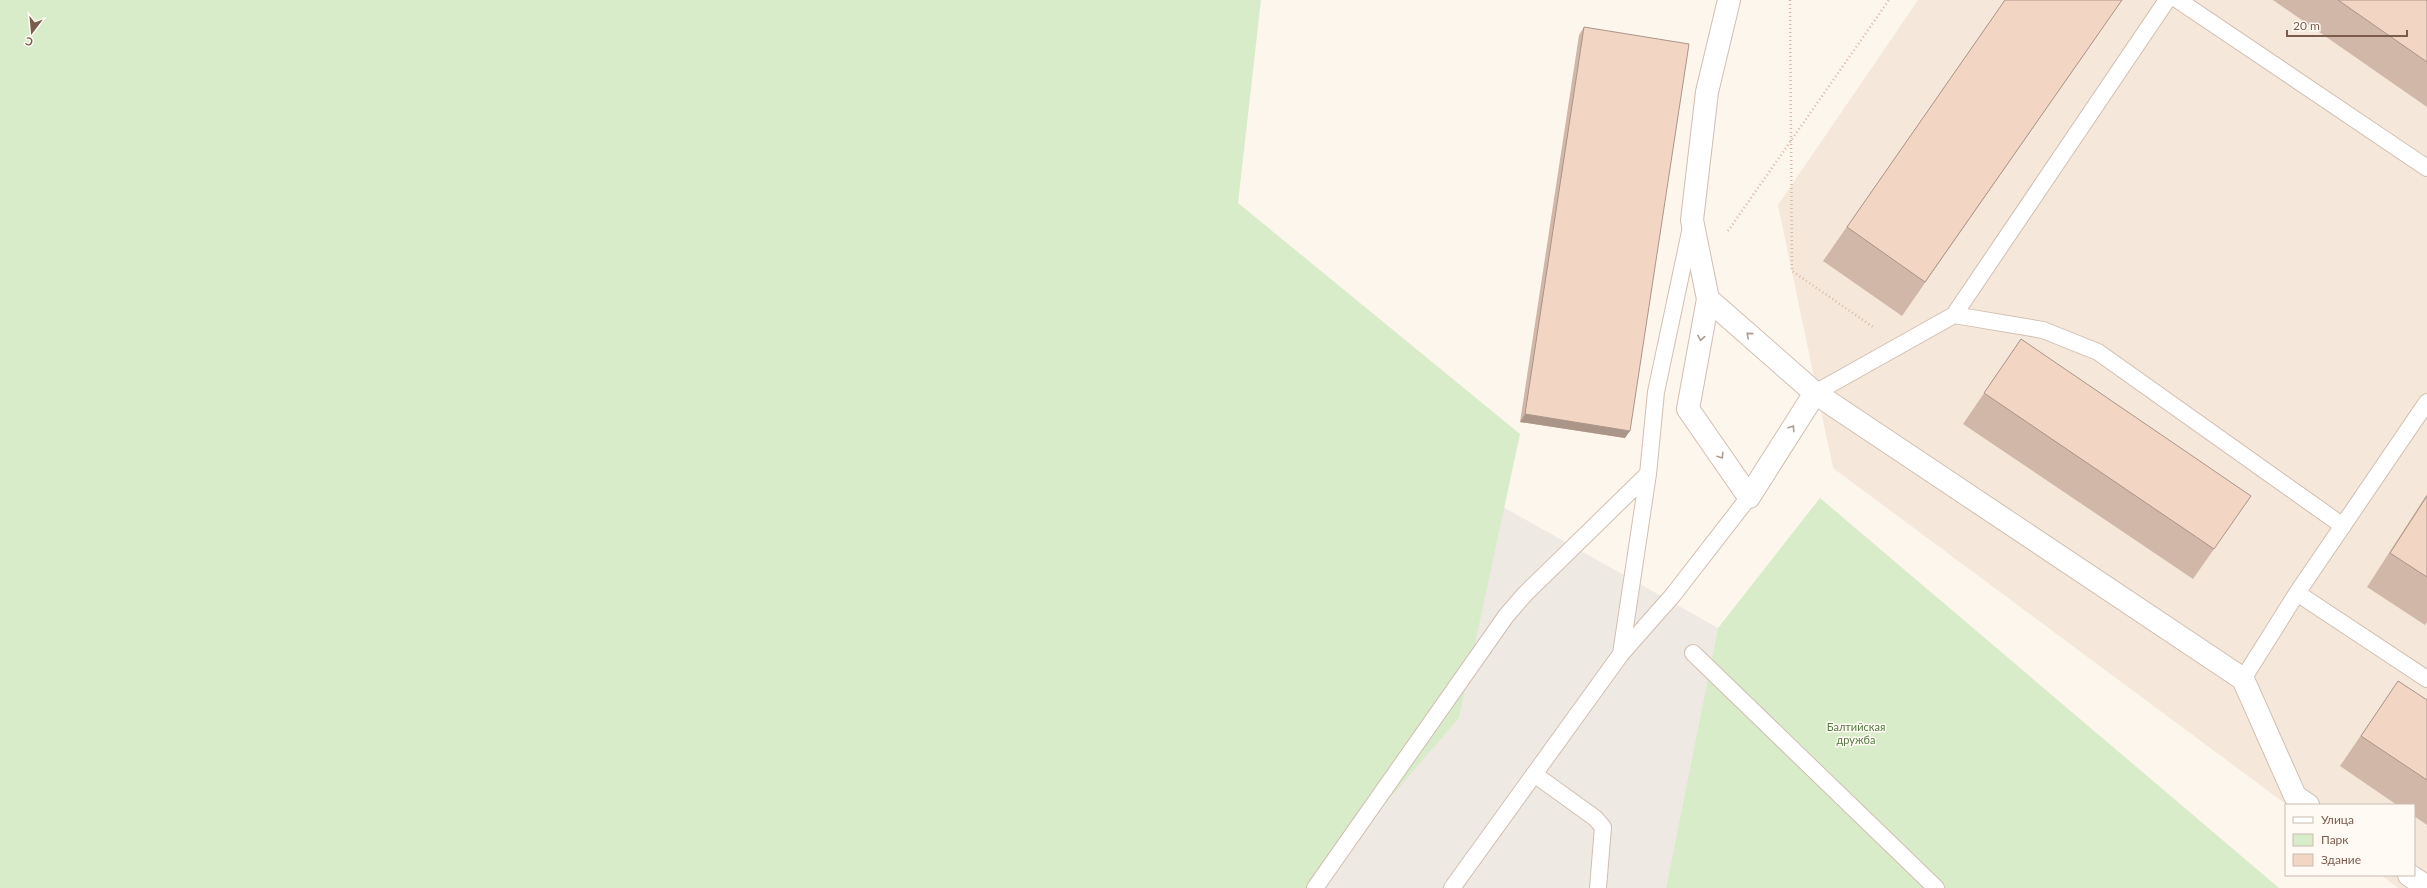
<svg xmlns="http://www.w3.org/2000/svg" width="2427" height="888" font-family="Lato,sans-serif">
<rect width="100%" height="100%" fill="#fdf6ec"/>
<path fill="#f5e8da" d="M 1918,0 L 2427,0 L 2427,888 L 2398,888 L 2381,875 L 2414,875 L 2414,805 L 2287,805 L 1833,468 L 1778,205 Z"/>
<path fill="#efe9e4" d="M 1480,494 L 1718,628 L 1666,888 L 1236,888 Z"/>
<path fill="#d8ecc9" d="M 0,0 L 1261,0 L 1238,203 L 1520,434 L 1459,718 L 1312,888 L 0,888 Z
M 1820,498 L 2279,888 L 1666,888 L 1718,628 Z"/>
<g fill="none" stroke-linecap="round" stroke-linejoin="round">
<g stroke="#d1beb0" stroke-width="18">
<path id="lane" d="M 2178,0 L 2427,168
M 1954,315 L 2043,330 L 2098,352 L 2343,526
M 1815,393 L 1954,315 L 2167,0
M 2297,593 L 2427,679
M 1693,653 L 1936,888
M 1621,654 L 1648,474 L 1656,392 L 1691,227
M 2243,679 L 2297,593 L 2427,402
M 1534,774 L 1595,818 L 1603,827 L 1598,888
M 1315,888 L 1506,616 L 1525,594 L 1648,474
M 1452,888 L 1621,654 L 1673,595 L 1749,497"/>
</g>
<g stroke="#d1beb0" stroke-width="24">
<path id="street" d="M 1708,299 L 1815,393 L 1749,497 L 1688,409 L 1708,299 L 1692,220 L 1707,92 L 1729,0
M 1815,393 L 2243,679 L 2295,796 L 2308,805
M 2409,875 L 2427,887"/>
</g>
<path stroke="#d9b8a5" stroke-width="2.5" stroke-dasharray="1 3" stroke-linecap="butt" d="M 1790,0 L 1792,271 L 1873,327
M 1728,231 L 1889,0"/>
<use href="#lane" stroke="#fff" stroke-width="16"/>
<use href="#street" stroke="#fff" stroke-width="22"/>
</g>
<path fill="#d1b7a8" d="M 2005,0 L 2122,0 L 1902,316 L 1823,261 Z
M 2273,0 L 2427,0 L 2427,107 Z
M 1584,27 L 1625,438 L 1520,422 L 1579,35 Z
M 2021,339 L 2214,549 L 2193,579 L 1963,424 Z
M 2427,494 L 2427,622 L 2425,625 L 2367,587 Z
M 2398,681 L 2427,700 L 2427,825 L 2414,816 L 2414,805 L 2397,805 L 2340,766 Z"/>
<path fill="#aa9588" d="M 1525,414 L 1630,431 L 1625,438 L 1520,422 Z"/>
<path fill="#f3d5c3" stroke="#aa9588" d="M 2005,0 L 2122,0 L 1925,282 L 1847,227 Z
M 2338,0 L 2427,0 L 2427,62 Z
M 1584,27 L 1689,44 L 1630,431 L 1525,414 Z
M 2021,339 L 2251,496 L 2214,549 L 1984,393 Z
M 2427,496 L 2427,577 L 2390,553 Z
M 2398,681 L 2427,700 L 2427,780 L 2361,736 Z"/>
<defs><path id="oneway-chevron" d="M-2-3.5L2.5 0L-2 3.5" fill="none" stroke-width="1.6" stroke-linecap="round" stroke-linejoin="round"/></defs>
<g stroke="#af9d94">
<use href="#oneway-chevron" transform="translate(1749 335) rotate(-139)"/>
<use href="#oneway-chevron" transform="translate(1701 338) rotate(100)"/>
<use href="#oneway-chevron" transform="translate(1792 428) rotate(-57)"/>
<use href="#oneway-chevron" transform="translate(1721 456) rotate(56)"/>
</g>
<g text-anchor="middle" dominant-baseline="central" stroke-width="3" stroke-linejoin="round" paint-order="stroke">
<g font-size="11" fill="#537a41" stroke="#fffaf3">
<text x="1856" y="726">Балтийская<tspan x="1856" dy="13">дружба</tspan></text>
</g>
</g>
<rect x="2285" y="804" width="130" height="72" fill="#fffaf3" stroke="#cabbb1"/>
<rect x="2293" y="817" width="20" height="6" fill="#ffffff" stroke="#cabbb1"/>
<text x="2321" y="824" font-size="12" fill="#7a5c4d">Улица</text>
<rect x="2293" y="834" width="20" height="12" fill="#d8ecc9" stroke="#cabbb1"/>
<text x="2321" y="844" font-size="12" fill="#7a5c4d">Парк</text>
<rect x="2293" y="854" width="20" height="12" fill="#f3d5c3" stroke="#cabbb1"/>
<text x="2321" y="864" font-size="12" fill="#7a5c4d">Здание</text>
<g transform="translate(32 32) rotate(196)" stroke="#fffaf3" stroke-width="3" paint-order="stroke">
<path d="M0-3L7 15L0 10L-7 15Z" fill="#7a5c4d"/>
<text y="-6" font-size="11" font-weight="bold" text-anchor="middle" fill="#7a5c4d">С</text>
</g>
<path d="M2287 30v6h120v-6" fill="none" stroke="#7a5c4d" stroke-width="2"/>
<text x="2293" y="30" font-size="12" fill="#7a5c4d" stroke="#fffaf3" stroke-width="3" paint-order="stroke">20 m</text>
</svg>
